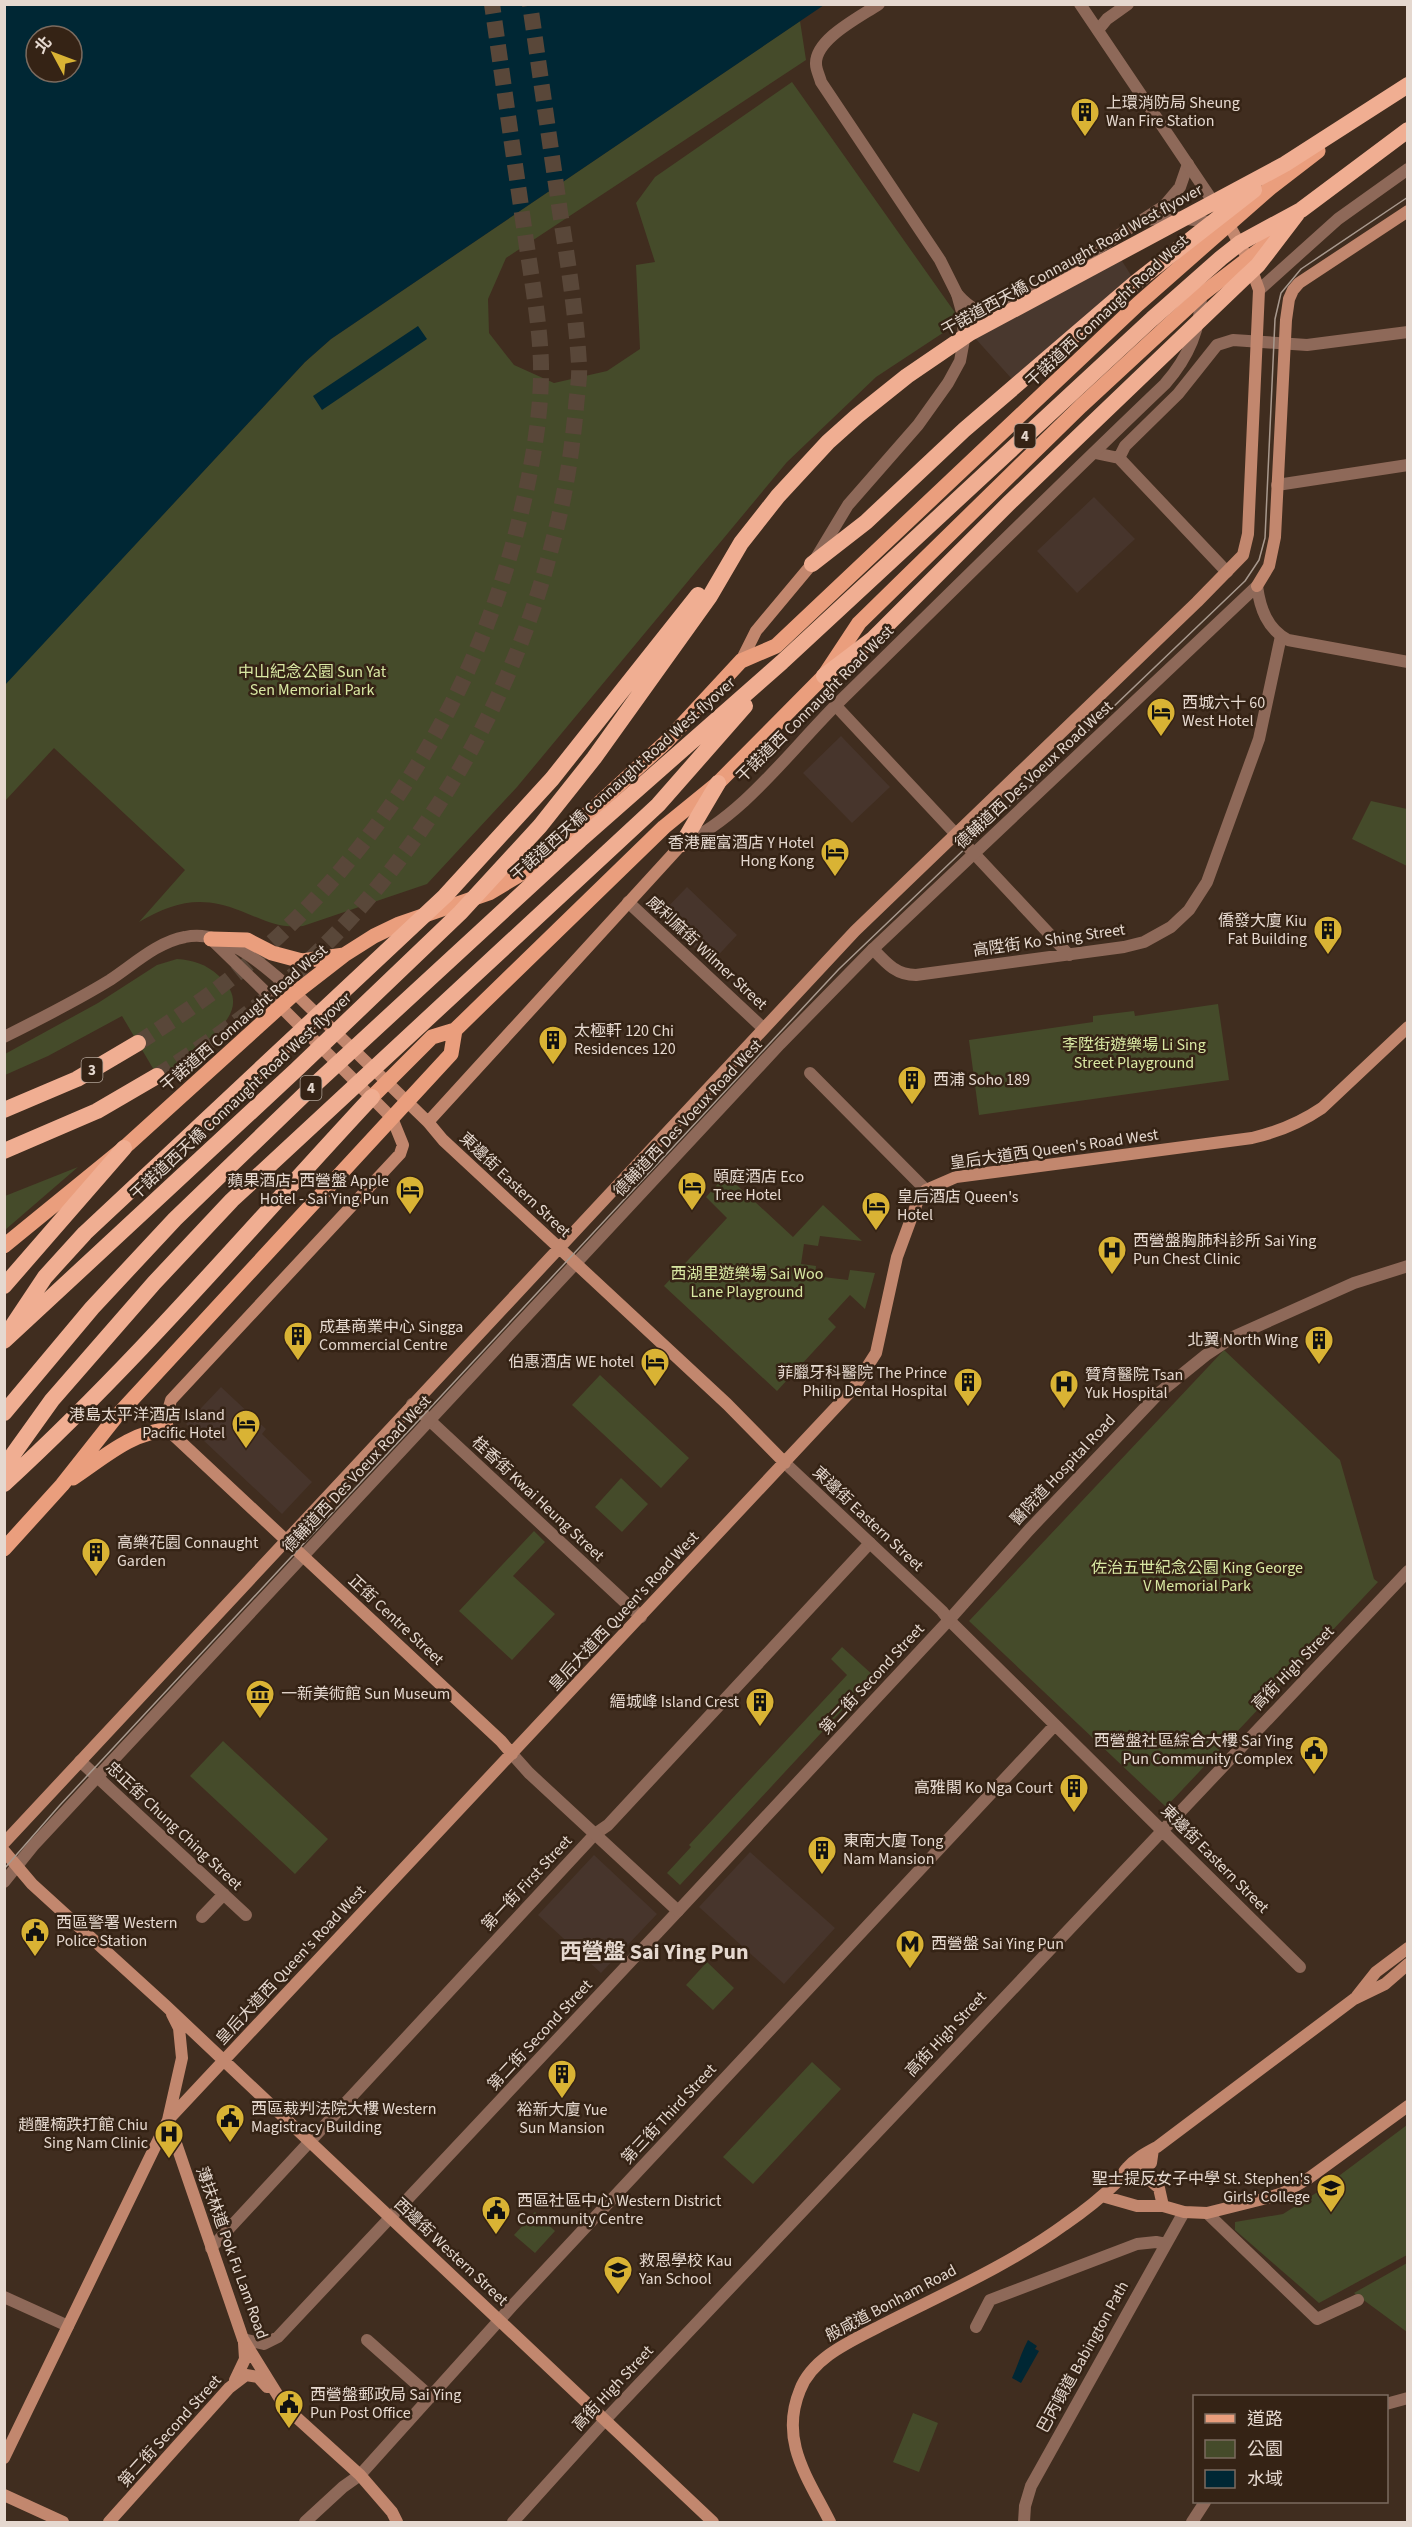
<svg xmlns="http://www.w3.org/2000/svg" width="1412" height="2527" font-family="'Source Sans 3','Noto Sans TC',sans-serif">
<rect width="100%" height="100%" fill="#402d1f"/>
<path fill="#47352c" d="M 1094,497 L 1135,539 L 1077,593 L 1037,551 Z
M 841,736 L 890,787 L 852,823 L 803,773 Z
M 687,887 L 737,935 L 711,963 L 660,915 Z
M 221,1387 L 266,1429 L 262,1434 L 312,1482 L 282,1514 L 186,1424 Z
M 750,1852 L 835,1928 L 784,1984 L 699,1907 Z
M 594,1855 L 657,1914 L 601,1973 L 538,1915 Z"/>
<path fill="#49382e" d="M 1110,242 L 1134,280 L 1021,389 L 975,338 Z"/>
<path fill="#454b2a" d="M 800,21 L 806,60 L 506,258 L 488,299 L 489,333 L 514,365 L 554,383 L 607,371 L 640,349 L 636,265 L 655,262 L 636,203 L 655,177 L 792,82 L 961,321 L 876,377 L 787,462 L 517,787 L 427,884 L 303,926 C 279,929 264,920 241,911 C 202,895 175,901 139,922 L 185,870 L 54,748 L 5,801 L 4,685 L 305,362 L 331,339 Z
M 1371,801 L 1407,809 L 1407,866 L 1352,839 Z
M 177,959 C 193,960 206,964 219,976 C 261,1014 198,1042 176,1068 C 171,1074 170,1081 164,1087 L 122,1016 L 48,1056 L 5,1075 L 5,1054 L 98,1003 L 157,965 Z
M 1218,1004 L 1229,1080 L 979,1115 L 969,1040 L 1093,1022 L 1093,1016 L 1134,1011 L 1135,1016 Z
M 78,1167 L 5,1230 L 5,1196 Z
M 726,1175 L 793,1237 L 823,1205 L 862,1241 L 820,1236 L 818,1246 L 804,1244 L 801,1264 L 816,1266 L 815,1276 L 848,1280 L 850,1270 L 875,1273 L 865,1309 L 850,1295 L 828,1319 L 836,1327 L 777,1391 L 664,1286 L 727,1218 L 706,1197 Z
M 1224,1350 L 1340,1460 L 1374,1579 L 1378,1582 L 1166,1807 L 969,1621 Z
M 600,1375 L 689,1458 L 661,1488 L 572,1405 Z
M 621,1478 L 648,1504 L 622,1532 L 595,1507 Z
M 534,1531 L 545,1542 L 513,1576 L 555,1614 L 512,1660 L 459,1611 Z
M 842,1647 L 874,1676 L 680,1885 L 667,1873 L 691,1847 L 689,1845 L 847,1675 L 831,1659 Z
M 223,1741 L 328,1839 L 295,1874 L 190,1776 Z
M 707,1962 L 734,1988 L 713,2010 L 686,1985 Z
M 812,2062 L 841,2089 L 753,2184 L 723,2157 Z
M 1407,2125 L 1407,2255 L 1319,2303 L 1235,2230 L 1235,2222 L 1283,2214 L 1316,2193 Z
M 535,2212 L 555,2231 L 535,2253 L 514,2235 Z
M 1407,2263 L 1407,2332 L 1354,2293 Z
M 913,2413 L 938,2423 L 919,2472 L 893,2462 Z"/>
<path fill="#002734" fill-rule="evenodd" d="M 5,4 L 824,4 L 824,5 L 331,339 L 305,362 L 5,685 ZM 36,36 L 72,36 L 72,72 L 36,72 Z
M 418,326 L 427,339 L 322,410 L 313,396 Z
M 1028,2340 L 1037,2346 L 1035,2349 L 1039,2351 L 1021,2383 L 1012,2378 C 1018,2365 1021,2353 1028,2340 Z"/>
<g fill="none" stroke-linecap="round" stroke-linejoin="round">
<path stroke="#594739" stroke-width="16" stroke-dasharray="16 8" stroke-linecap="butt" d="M 138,1043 C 176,1018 215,993 249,963 C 381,848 474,699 517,529 C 530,478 542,418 541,364 C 540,324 531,275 525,234 C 514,158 503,81 492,4
M 157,1076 C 197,1050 236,1024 272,994 C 411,876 509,716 553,541 C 565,497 572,452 576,407 C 577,393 580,378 579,364 C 576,314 568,262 560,212 C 550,143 540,74 530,4"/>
<path stroke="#8e6959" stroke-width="12" d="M 1098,30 L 1107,19 L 1128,4
M 1146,220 L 1174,217 L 1215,223
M 1259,290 L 1338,219 L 1408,169
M 957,294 C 970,309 982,316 1002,310 L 1164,206 L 1180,187 L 1188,164
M 1095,453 L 1119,458 L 1227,572
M 1119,458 L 1125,446 L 1178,394 L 1217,345 L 1233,340 L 1307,345 L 1408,332
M 1277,485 L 1408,465
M 836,706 L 1069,955
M 628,902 L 763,1028
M 214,942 L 281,1007
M 873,949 C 886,963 896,975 916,975 L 1124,947 L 1144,942 L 1171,927 L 1189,910 L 1207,882 L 1259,739 L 1281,636
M 4,1037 C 40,1019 76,1001 110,980 C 133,965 157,942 185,937 C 226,928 268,969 295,993
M 810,1073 L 926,1190
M 412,1404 L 641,1617
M 949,1620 L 1300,1967
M 80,1761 L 246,1915
M 202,1917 L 224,1894
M 1207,2213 L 1317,2319 L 1358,2300
M 211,2248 L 595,1834 L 608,1825 L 870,1543
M 4,2297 L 68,2326
M 976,2327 L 990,2300 L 1137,2244 L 1156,2242 L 1166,2244
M 243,2339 L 264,2344 L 278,2337 L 678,1911
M 367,2340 L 431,2397
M 1386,2404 L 1408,2398
M 606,2419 L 1408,1571
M 305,2522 L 343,2487 L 360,2475 L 512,2306 L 1055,1725
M 1024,2522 L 1025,2506 L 1031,2486 L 1184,2212
M 1192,2522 L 1205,2502"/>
<path stroke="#8e6959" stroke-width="12" d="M 1080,4 L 1218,209
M 816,558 L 848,505 L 918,425 L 948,383 L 960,361 L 964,340 L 962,312 L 957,294 L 940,260 L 821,82 C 820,77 816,70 816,64 C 815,39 860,17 879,4
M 1257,586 C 1260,608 1267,629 1288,640 L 1408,662
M 682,844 C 742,817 789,752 836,705 C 945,598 1054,490 1165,384 C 1188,358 1201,330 1201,295
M 785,1463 L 942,1611 L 949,1620
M 512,1754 L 529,1773 L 678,1911 L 949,1620 L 1029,1530 L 1159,1393 L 1206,1355 L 1233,1337 L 1354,1283 L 1408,1266
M 4,1882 L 33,1846 L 780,1044 L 873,949 L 1257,586
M 513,2522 L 606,2419"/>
<path stroke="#c2876e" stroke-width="12" d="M 1257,586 L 1269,566 L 1275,537 L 1286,320 L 1289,299 L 1293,290 L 1299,283 L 1408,211
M 741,661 L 756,631 L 812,564
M 295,993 L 428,1122 L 443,1140 L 727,1404 L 785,1463
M 281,1007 L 392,1118 L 403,1145 L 400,1154 L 171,1400 L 166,1418 L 168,1430 L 501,1741 L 512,1754
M 428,1122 L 682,844
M 4,1843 L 855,931 L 1197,602 L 1243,555 L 1248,534 L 1259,290 L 1248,259 L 1229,225
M 4,1851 L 32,1884 L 166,2006 L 713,2522
M 1357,1996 L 1376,1972 L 1408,1948
M 172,2014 L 179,2028 L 182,2058 L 168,2120 L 243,2339 L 285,2407 L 360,2475 L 392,2512 L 397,2522
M 1140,2172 L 1159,2188 L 1163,2206
M 1124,2176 L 1140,2172 L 1151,2163 L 1153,2149
M 1102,2196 L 1137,2206 L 1163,2206 L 1184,2212 L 1207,2213 L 1267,2198 L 1283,2193 L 1309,2178 L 1408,2106
M 235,2380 L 245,2359 L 244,2343
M 4,2458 L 168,2120 L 853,1389 L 876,1353 L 897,1257 L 918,1200 L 926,1190 L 956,1177 L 1252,1138 C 1278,1132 1300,1123 1322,1108 L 1408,1027
M 4,2495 L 63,2522
M 109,2522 L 229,2388 L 246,2375 L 258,2377 L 267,2387
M 830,2522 C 808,2478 779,2441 800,2390 C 813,2356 854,2340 884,2324 C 945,2293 1009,2265 1064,2225 C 1083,2212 1101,2198 1117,2182 C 1122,2177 1123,2172 1127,2168 C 1136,2158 1146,2153 1157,2147 L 1354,1999 L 1385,1984 L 1408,1964"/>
<path stroke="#ea9e7d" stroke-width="15" d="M 211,939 L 247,940 L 272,953 L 302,961 L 344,955
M 372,1097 L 432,1037 L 455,1030 L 664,827 L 718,783 L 824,676 L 859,623 L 1081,406 L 1201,295 L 1275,238
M 4,1246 L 124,1148 L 295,993 L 344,955 L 374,936 L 399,924 L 489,893 L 524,872 L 666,742 L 741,661 L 776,646 L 1138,304 L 1270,188 L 1318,151
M 73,1478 C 102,1459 132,1431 168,1430
M 4,1549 L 62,1485 L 115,1418 L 451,1054 L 455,1030"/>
<path stroke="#f0ae92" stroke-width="16" d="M 812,564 L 866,522 L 964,430 L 1135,283 L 1254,190
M 824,676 L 873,639 L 1008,504 L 1242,280 L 1258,265 L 1297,214
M 682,844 L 718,783
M 4,1110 L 77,1079 L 138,1043
M 4,1151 L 97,1111 L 157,1076
M 4,1286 L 124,1148
M 13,1325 L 45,1277 L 85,1233 L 445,896 L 552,779 L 698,595
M 4,1341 L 296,1070 L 460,913 L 540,826 L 594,758 L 710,596 L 741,543 L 778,496 L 828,442 L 857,416 L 907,376 L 970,333 L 1285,164 L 1408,85
M 4,1413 L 92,1308 L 175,1219 L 310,1089 L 580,840 L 782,662 L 1152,319 L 1221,258 L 1240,243 L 1301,210 L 1408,130
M 4,1467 L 52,1400 L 154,1283 L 232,1200 L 658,805 L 745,706
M 4,1484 C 136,1363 250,1228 372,1097"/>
<path stroke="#a8998e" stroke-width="1.5" d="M 4,1869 L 60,1805 L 839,969 L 1245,581 L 1259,560 L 1265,538 L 1275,319 L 1281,293 L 1301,269 L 1408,197"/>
</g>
<defs>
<g id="building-pin" transform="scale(1.5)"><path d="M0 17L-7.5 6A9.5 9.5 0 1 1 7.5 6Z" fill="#d9b334" stroke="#352315"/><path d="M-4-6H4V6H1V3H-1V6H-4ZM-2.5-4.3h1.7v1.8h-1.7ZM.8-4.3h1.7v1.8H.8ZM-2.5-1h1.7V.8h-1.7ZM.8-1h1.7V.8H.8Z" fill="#111"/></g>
<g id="hotel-pin" transform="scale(1.5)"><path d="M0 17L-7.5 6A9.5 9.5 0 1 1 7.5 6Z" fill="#d9b334" stroke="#352315"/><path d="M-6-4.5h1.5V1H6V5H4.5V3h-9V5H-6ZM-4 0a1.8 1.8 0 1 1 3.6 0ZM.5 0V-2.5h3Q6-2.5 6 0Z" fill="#111"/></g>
<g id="hospital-pin" transform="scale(1.5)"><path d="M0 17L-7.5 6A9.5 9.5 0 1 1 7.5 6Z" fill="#d9b334" stroke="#352315"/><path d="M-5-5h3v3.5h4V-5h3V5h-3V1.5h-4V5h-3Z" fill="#111"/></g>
<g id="museum-pin" transform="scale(1.5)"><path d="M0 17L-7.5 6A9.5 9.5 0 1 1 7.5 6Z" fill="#d9b334" stroke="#352315"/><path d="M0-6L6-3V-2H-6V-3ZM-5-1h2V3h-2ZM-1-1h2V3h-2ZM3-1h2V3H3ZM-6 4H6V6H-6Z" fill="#111"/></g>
<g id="civic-pin" transform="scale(1.5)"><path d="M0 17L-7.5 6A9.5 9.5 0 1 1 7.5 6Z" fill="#d9b334" stroke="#352315"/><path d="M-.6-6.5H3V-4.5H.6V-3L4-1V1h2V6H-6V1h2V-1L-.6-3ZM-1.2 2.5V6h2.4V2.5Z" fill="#111"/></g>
<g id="metro-pin" transform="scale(1.5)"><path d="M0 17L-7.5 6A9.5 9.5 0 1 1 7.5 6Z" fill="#d9b334" stroke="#352315"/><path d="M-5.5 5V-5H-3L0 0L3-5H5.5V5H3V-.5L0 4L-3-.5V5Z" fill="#111"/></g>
<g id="school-pin" transform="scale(1.5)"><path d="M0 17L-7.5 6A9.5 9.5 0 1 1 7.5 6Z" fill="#d9b334" stroke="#352315"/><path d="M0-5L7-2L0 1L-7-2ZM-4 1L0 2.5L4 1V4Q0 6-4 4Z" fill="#111"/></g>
</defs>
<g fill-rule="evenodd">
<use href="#building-pin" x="1085" y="112"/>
<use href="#hotel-pin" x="1161" y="712"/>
<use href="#hotel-pin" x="835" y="852"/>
<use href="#building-pin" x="1328" y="930"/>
<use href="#building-pin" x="553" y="1040"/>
<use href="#building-pin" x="912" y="1080"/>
<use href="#hotel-pin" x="692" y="1186"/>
<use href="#hotel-pin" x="410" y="1190"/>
<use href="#hotel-pin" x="876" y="1206"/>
<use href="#hospital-pin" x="1112" y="1250"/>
<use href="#building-pin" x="298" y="1336"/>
<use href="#building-pin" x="1319" y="1340"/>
<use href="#hotel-pin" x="655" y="1362"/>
<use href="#building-pin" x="968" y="1382"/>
<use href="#hospital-pin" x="1064" y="1384"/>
<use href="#hotel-pin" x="246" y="1424"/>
<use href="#building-pin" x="96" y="1552"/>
<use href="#museum-pin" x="260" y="1694"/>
<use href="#building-pin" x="760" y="1702"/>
<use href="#civic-pin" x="1314" y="1750"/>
<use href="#building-pin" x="1074" y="1788"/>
<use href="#building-pin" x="822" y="1850"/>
<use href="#civic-pin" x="35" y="1932"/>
<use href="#metro-pin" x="910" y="1944"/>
<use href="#building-pin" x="562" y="2074"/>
<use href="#civic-pin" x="230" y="2118"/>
<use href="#hospital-pin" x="169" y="2134"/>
<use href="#school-pin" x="1331" y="2188"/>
<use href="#civic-pin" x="496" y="2210"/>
<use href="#school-pin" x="618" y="2270"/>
<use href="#civic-pin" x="289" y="2404"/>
</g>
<g text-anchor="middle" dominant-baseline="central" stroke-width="5" stroke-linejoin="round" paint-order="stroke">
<g fill="#352315" stroke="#b0a297" stroke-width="1.5">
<rect x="1014.5" y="424" width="21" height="24" rx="4.5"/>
<rect x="81.5" y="1058" width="21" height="24" rx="4.5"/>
<rect x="300.5" y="1076" width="21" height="24" rx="4.5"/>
</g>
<g font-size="15" font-weight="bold" fill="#e5d8cf">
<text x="1025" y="436">4</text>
<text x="92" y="1070">3</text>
<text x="311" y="1088">4</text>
</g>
<g font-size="16" fill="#e5d8cf" stroke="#352315" text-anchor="start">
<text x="1106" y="103">上環消防局 Sheung<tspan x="1106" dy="18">Wan Fire Station</tspan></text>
<text x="1182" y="703">西城六十 60<tspan x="1182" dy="18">West Hotel</tspan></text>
<text x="814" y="843" text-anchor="end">香港麗富酒店 Y Hotel<tspan x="814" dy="18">Hong Kong</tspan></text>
<text x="1307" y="921" text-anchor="end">僑發大廈 Kiu<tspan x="1307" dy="18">Fat Building</tspan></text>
<text x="574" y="1031">太極軒 120 Chi<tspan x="574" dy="18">Residences 120</tspan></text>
<text x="933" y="1080">西浦 Soho 189</text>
<text x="713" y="1177">頤庭酒店 Eco<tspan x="713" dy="18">Tree Hotel</tspan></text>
<text x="389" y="1181" text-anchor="end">蘋果酒店- 西營盤 Apple<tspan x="389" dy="18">Hotel - Sai Ying Pun</tspan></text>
<text x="897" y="1197">皇后酒店 Queen's<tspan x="897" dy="18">Hotel</tspan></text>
<text x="1133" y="1241">西營盤胸肺科診所 Sai Ying<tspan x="1133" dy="18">Pun Chest Clinic</tspan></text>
<text x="319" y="1327">成基商業中心 Singga<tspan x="319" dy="18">Commercial Centre</tspan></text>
<text x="1298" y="1340" text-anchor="end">北翼 North Wing</text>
<text x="634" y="1362" text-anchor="end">伯惠酒店 WE hotel</text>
<text x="947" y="1373" text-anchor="end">菲臘牙科醫院 The Prince<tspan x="947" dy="18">Philip Dental Hospital</tspan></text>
<text x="1085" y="1375">贊育醫院 Tsan<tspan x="1085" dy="18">Yuk Hospital</tspan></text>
<text x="225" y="1415" text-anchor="end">港島太平洋酒店 Island<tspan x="225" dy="18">Pacific Hotel</tspan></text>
<text x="117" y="1543">高樂花園 Connaught<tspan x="117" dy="18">Garden</tspan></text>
<text x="281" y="1694">一新美術館 Sun Museum</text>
<text x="739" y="1702" text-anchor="end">縉城峰 Island Crest</text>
<text x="1293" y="1741" text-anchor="end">西營盤社區綜合大樓 Sai Ying<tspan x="1293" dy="18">Pun Community Complex</tspan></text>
<text x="1053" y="1788" text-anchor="end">高雅閣 Ko Nga Court</text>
<text x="843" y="1841">東南大廈 Tong<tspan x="843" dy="18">Nam Mansion</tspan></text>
<text x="56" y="1923">西區警署 Western<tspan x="56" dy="18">Police Station</tspan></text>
<text x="931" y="1944">西營盤 Sai Ying Pun</text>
<text x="251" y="2109">西區裁判法院大樓 Western<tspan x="251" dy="18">Magistracy Building</tspan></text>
<text x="562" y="2110" text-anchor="middle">裕新大廈 Yue<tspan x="562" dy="18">Sun Mansion</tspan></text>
<text x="148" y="2125" text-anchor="end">趙醒楠跌打館 Chiu<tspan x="148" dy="18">Sing Nam Clinic</tspan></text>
<text x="1310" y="2179" text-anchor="end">聖士提反女子中學 St. Stephen's<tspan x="1310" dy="18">Girls' College</tspan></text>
<text x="517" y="2201">西區社區中心 Western District<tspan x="517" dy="18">Community Centre</tspan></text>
<text x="639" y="2261">救恩學校 Kau<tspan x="639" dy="18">Yan School</tspan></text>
<text x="310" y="2395">西營盤郵政局 Sai Ying<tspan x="310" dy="18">Pun Post Office</tspan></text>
</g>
<g font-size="16" fill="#e5d8cf" stroke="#352315">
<text transform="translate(1072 260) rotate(-29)">干諾道西天橋 Connaught Road West flyover</text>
<text transform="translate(1107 311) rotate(-43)">干諾道西 Connaught Road West</text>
<text transform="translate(815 704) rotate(-45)">干諾道西 Connaught Road West</text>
<text transform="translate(1034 775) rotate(-43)">德輔道西 Des Voeux Road West</text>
<text transform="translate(623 779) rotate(-42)">干諾道西天橋 Connaught Road West flyover</text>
<text transform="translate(1049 940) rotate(-8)">高陞街 Ko Shing Street</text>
<text transform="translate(707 953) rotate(43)">威利麻街 Wilmer Street</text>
<text transform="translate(244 1018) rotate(-41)">干諾道西 Connaught Road West</text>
<text transform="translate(241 1096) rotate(-43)">干諾道西天橋 Connaught Road West flyover</text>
<text transform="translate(688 1118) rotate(-47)">德輔道西 Des Voeux Road West</text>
<text transform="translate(1054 1149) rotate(-8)">皇后大道西 Queen's Road West</text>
<text transform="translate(515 1185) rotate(43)">東邊街 Eastern Street</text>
<text transform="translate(1063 1470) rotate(-47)">醫院道 Hospital Road</text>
<text transform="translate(357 1474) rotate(-47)">德輔道西 Des Voeux Road West</text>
<text transform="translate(538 1499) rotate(43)">桂香街 Kwai Heung Street</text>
<text transform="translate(868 1519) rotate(43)">東邊街 Eastern Street</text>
<text transform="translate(624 1611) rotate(-47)">皇后大道西 Queen's Road West</text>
<text transform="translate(396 1620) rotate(43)">正街 Centre Street</text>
<text transform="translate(1293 1668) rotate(-46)">高街 High Street</text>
<text transform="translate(872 1679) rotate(-47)">第二街 Second Street</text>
<text transform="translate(174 1826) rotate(43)">忠正街 Chung Ching Street</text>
<text transform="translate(1215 1859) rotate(45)">東邊街 Eastern Street</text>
<text transform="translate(527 1883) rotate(-47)">第一街 First Street</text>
<text transform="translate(291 1965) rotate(-47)">皇后大道西 Queen's Road West</text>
<text transform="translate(946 2034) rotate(-47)">高街 High Street</text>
<text transform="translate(540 2035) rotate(-47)">第二街 Second Street</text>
<text transform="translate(669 2114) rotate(-47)">第三街 Third Street</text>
<text transform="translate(451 2252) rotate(43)">西邊街 Western Street</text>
<text transform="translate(232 2253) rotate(70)">薄扶林道 Pok Fu Lam Road</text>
<text transform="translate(891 2303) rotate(-28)">般咸道 Bonham Road</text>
<text transform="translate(1083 2357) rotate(-61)">巴丙頓道 Babington Path</text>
<text transform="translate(613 2388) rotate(-47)">高街 High Street</text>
<text transform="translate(170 2431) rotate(-48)">第二街 Second Street</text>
</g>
<g font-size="16" fill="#d9e8a3" stroke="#352315">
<text x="312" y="672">中山紀念公園 Sun Yat<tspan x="312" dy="18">Sen Memorial Park</tspan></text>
<text x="1134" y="1045">李陞街遊樂場 Li Sing<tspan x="1134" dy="18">Street Playground</tspan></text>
<text x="747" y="1274">西湖里遊樂場 Sai Woo<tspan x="747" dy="18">Lane Playground</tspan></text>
<text x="1197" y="1568">佐治五世紀念公園 King George<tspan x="1197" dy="18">V Memorial Park</tspan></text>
</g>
<g font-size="22" font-weight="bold" fill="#e5d8cf" stroke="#352315">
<text x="654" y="1952">西營盤 Sai Ying Pun</text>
</g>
</g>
<rect width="1412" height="2527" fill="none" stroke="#e5d8cf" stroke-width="12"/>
<rect x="1193" y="2395" width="195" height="108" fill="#352315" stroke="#7b6b5f" stroke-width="1.5"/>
<rect x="1205" y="2414" width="30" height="9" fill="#ea9e7d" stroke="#7b6b5f" stroke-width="1.5"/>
<text x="1247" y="2425" font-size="18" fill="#e5d8cf">道路</text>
<rect x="1205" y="2440" width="30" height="18" fill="#454b2a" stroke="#7b6b5f" stroke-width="1.5"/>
<text x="1247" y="2455" font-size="18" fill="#e5d8cf">公園</text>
<rect x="1205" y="2470" width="30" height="18" fill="#002734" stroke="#7b6b5f" stroke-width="1.5"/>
<text x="1247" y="2485" font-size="18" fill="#e5d8cf">水域</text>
<g transform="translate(54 54) rotate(311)"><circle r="28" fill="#352315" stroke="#7b6b5f" stroke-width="1.5"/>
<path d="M0-4.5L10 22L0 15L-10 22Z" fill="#d9b334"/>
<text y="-9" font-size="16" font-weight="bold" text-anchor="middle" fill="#e5d8cf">北</text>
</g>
</svg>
